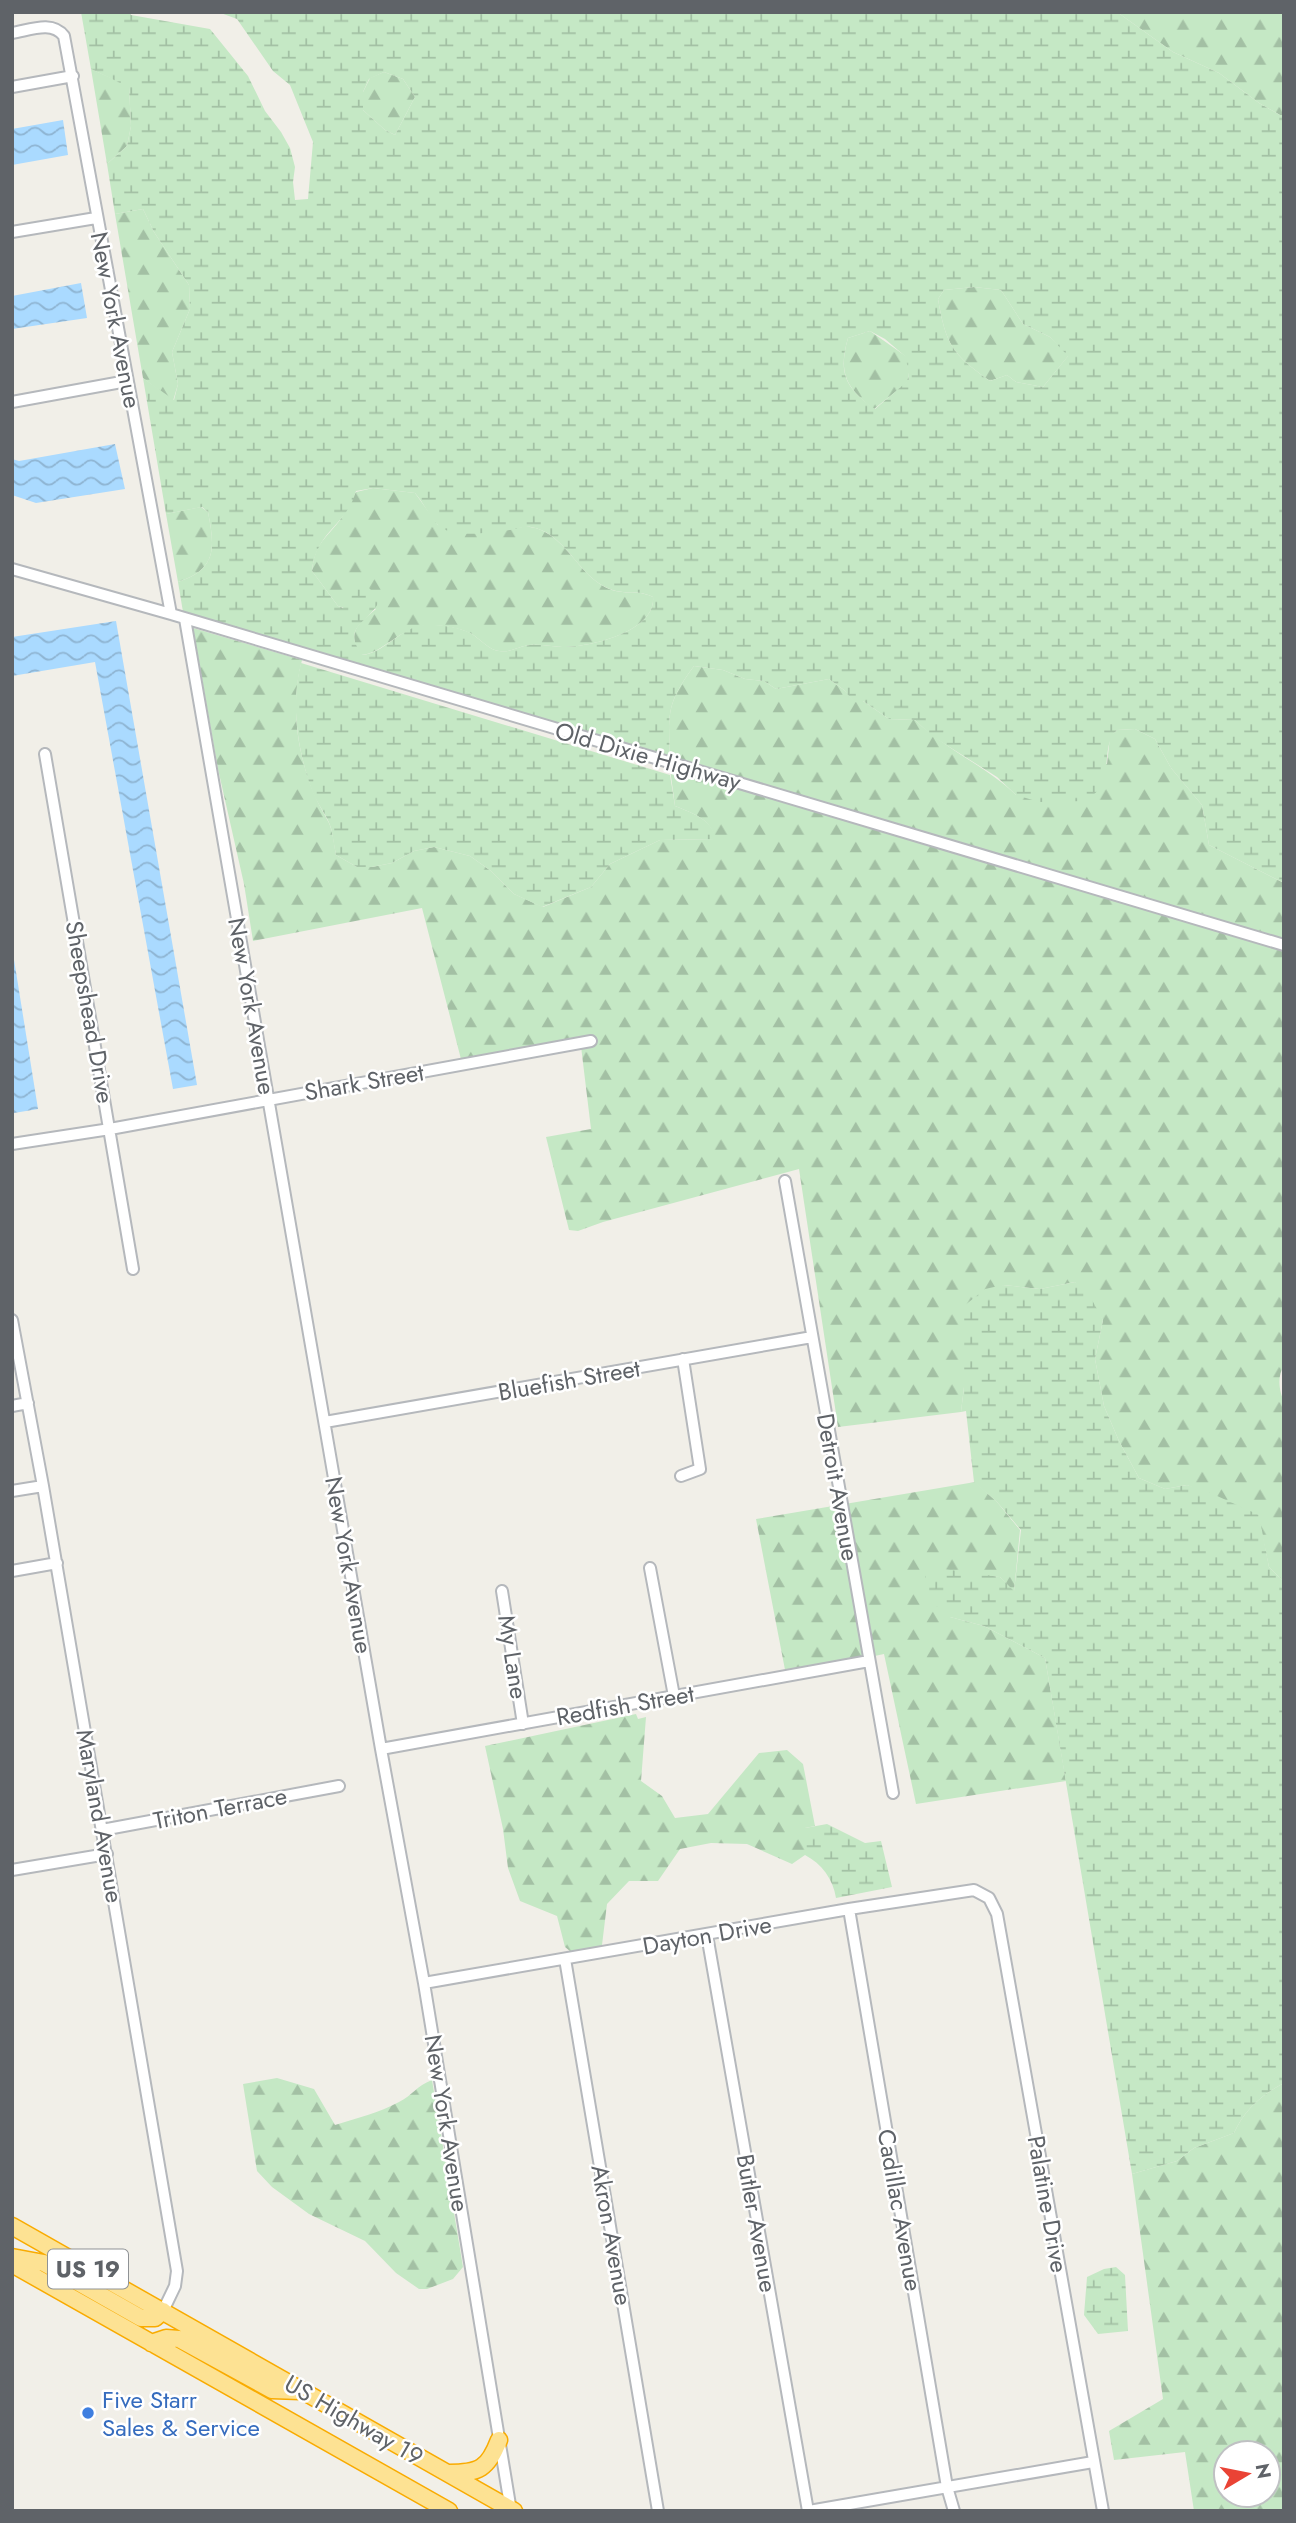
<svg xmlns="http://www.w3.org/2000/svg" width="1296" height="2523" font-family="Jost,sans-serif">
<defs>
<pattern id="forest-firs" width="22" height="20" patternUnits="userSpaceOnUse" patternTransform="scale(1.75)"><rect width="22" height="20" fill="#c5e8c5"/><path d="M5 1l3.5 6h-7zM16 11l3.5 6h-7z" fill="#a3c0a4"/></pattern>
<pattern id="wetland-marsh" width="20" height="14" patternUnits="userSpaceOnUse" patternTransform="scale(1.75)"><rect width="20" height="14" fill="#c5e8c5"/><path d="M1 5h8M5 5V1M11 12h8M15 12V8" fill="none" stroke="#a3c0a4"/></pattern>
<pattern id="water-waves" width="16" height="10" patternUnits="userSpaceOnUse" patternTransform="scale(1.75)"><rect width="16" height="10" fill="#aadaff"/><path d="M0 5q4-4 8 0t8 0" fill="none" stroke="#8eb4d2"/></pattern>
</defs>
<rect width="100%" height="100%" fill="#f1efe8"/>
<path fill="url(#forest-firs)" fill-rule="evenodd" d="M 1117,12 L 1284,12 L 1284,115 L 1280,115 L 1259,103 L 1219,73 L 1173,52 Z
M 91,69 L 129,86 L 131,126 L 127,146 L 107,164 Z
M 384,72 L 403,79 L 415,97 L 395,135 L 385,130 L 363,110 L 363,92 L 370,78 Z
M 143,209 L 154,232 L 189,285 L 190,309 L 172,352 L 178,384 L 173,401 L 143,378 L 115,214 Z
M 974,287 L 1001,290 L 1023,324 L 1050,337 L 1069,355 L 1043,387 L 1016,382 L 1007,375 L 990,381 C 952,354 946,345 938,299 L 944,290 Z
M 870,331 L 907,357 L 909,381 L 874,409 C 846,388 838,373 848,338 Z
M 373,488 L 415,493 L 438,525 C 459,527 481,530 503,530 C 512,530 522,526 530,527 C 560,531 575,566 597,582 C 619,599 632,587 653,597 C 656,632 590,647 563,647 C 552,647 541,644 530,645 C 519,646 510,653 499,651 C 489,650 480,639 472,634 C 461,628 442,625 429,625 C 399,627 383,654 361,655 C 346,632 358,624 376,609 L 352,600 L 344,608 L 338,606 L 312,571 C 315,541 327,539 342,517 C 347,509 351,500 356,492 Z
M 201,507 L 208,512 C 215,548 217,569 178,582 L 166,514 Z
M 193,628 L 302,660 C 290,703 297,753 314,794 C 318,804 324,813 329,823 C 333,832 334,844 336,855 L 357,867 L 372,867 L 392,863 L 414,851 L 434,847 L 470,856 L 491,871 L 514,894 L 543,907 L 591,887 L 610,864 L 660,840 L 715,839 C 712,819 692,813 675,806 L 670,769 L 1284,951 L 1284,1366 C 1277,1375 1279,1392 1284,1401 L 1284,1582 L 1269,1567 L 1258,1515 L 1187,1485 L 1165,1489 L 1139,1478 L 1119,1441 L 1104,1406 L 1095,1359 L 1103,1320 L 1075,1282 L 1040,1289 L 1003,1285 L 964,1330 L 964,1387 L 961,1412 L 838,1427 L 799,1169 L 603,1222 L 578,1231 L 569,1230 L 546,1137 L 591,1129 L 580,1038 L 462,1063 L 422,908 L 253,941 L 244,884 L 218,769 Z
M 694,666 L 723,670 L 745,679 L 764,681 L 776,689 L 829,679 L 844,690 L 854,701 L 863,701 L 889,719 L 915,720 C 946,750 986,766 1016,795 L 1107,764 L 1110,737 L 1117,730 L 1135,729 L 1155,739 L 1171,768 L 1202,805 L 1209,845 L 1284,883 L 1284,939 L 670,757 C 668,712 667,703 694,666 Z
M 975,1482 L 997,1502 L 1020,1530 L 1014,1592 L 1000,1577 L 971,1575 L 950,1617 L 984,1626 L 1045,1658 L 1066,1781 L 916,1804 L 884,1654 L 786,1675 L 756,1519 Z
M 636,1714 L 638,1719 L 646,1717 L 641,1781 L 662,1796 L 675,1818 L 708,1814 L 759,1753 L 787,1750 L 803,1764 L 815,1826 L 805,1828 L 805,1855 L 792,1864 L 747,1844 L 711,1843 L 680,1849 L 658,1881 L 629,1881 L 607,1904 L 602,1945 L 581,1960 L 565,1947 L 557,1916 L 520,1901 L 508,1868 L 503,1829 L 485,1746 Z
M 277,2078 L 314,2089 L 335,2125 C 357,2118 379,2113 399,2102 C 413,2095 416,2086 432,2080 L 463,2267 L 453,2279 L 427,2289 L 419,2289 L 396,2273 L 365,2241 L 309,2214 L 272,2187 L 257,2171 L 243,2084 Z
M 1284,2083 L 1284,2511 L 1194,2511 L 1185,2452 L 1114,2460 L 1109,2431 L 1163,2399 L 1132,2174 L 1177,2161 L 1194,2148 L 1234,2133 C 1245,2109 1261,2095 1284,2083 ZM 1226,2453 L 1268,2453 L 1268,2495 L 1226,2495 Z"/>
<path fill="url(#wetland-marsh)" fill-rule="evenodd" d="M 81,12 L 129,12 L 131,15 L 210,29 L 248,76 L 265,111 L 281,132 L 290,148 L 295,167 L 293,182 L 295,200 L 308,199 L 313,142 L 290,85 L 273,71 L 237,19 L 218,12 L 1117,12 L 1173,52 L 1219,73 L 1259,103 L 1280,115 L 1284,115 L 1284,883 L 1209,845 L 1202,805 L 1171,768 L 1155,739 L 1135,729 L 1117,730 C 1103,743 1110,767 1102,785 C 1099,791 1091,796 1086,801 L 1039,802 L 1016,795 L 997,777 L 932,736 L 915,720 L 889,719 L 863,701 L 854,702 L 844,690 L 829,679 L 776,689 L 764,681 L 745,679 L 723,670 L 694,666 C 667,703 668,712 670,757 L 183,612 L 178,582 C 217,569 215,548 208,512 L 202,507 L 166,514 L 143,378 L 174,400 L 178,384 L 172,352 L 190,309 L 189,285 L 154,232 L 143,209 L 115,214 L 107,164 L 127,146 L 131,126 L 129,87 L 91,69 ZM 384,72 L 403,79 L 415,97 L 395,135 L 385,130 L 363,110 L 363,92 L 369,79 ZM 974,287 L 1001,290 L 1023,324 L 1050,337 L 1068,356 L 1043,387 L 1016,382 L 1007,375 L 990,381 C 952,354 946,345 938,299 L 944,290 ZM 870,331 L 885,339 L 906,357 L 909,380 L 875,409 C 845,388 838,373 848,338 ZM 373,488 L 415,493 C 423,502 428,514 437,524 C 452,540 490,532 510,530 C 516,529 525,526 531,527 C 561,532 575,566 597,582 C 620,599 633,587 653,597 C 656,632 590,647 563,647 C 552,647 541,644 530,645 C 519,646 510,653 499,651 C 489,650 480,639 472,634 C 460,627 437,624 424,625 C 400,628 383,654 362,655 C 340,625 371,623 380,599 L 368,587 L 357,588 L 343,608 L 338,606 L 312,571 C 316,531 347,525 356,491 Z
M 301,663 L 670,775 L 675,806 C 692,813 712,819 716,839 L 660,840 L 610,864 L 591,887 L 542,907 L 514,894 L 491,871 L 470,856 L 434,847 L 414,851 L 392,863 L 372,867 L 357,867 L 336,855 C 334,846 333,836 331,828 C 327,815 318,805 313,793 C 298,753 290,705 301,663 Z
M 1075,1282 L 1087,1291 L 1103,1320 L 1095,1359 L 1104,1406 L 1119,1441 L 1139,1478 L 1165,1489 L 1187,1485 L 1204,1490 L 1259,1515 L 1269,1567 L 1284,1582 L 1284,2083 C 1261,2095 1245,2109 1234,2133 L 1194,2148 L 1177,2161 L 1132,2174 L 1045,1658 L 984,1626 L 950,1617 L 923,1595 L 926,1573 L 936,1568 L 1000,1577 L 1014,1591 L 1021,1530 L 997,1502 L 974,1482 L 966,1411 L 961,1412 L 964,1387 L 964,1306 L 985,1289 L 1003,1285 L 1040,1289 Z
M 827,1824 L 865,1843 L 881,1841 L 892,1887 L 836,1898 C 833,1879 822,1864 805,1855 L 805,1828 Z
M 1116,2267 L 1125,2275 L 1128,2331 L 1098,2334 L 1084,2315 L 1087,2277 L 1104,2269 Z"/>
<path fill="url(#water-waves)" d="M 63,120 L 68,155 L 12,165 L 12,129 Z
M 81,283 L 87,318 L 12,329 L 12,296 Z
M 115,444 L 125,489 L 36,503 L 12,495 L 12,459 L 19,461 Z
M 116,621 L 197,1085 L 173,1089 L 95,662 L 12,676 L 12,637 Z
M 12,947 L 38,1109 L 14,1113 L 12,1103 Z"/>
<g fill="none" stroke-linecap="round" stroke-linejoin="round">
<g stroke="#b5b8bc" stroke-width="14">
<path id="minor" d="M 12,33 C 30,30 52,20 64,36 L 171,614
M 12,87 L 73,76
M 12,232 L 96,218
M 12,402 L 127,381
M 12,569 L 171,614 L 1284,945
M 185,619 L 381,1749 L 424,1983 L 511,2511
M 45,754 L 133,1269
M 12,1144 L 110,1129 L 591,1041
M 785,1181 L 893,1793
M 12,1320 L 43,1486 L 177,2271 L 175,2286 L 163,2311
M 12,1406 L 28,1403
M 325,1422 L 812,1337
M 681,1476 L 700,1469 L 683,1359
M 12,1491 L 43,1486
M 650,1568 L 674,1696
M 12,1571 L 57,1563
M 502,1591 L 523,1724
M 381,1749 L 869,1661
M 102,1830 L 339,1786
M 12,1870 L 107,1854
M 849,1909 L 947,2487 L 954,2511
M 707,1935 L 808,2511
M 565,1959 L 658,2511
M 424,1983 L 849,1909 L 974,1890 L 989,1898 L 997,1914 L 1103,2511
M 809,2511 L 1093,2462"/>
</g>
<g stroke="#f9ab00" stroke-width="19">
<path id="highway" d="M 12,2226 L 514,2511
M 12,2257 L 44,2263 L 141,2318 L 155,2318 L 163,2311
M 12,2264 L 449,2511
M 151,2343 L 166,2338 L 179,2339 L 272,2390 L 300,2391
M 449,2473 C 479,2473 488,2469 499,2440"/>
</g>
<use href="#minor" stroke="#fff" stroke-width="10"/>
<use href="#highway" stroke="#fde293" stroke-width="16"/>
</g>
<circle fill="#3f7fe0" stroke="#fff" stroke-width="2.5" cx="88" cy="2413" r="7"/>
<g text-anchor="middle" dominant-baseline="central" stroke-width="5" stroke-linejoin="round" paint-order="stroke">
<rect fill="#fff" stroke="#8f9295" stroke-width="2" x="48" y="2249.5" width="80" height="39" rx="5"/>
<g font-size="23" font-weight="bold" fill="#5f6368">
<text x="88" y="2269">US 19</text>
</g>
<g font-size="24" fill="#5f6368" stroke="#fff">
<text transform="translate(116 320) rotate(79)">New York Avenue</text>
<text transform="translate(648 756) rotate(16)">Old Dixie Highway</text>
<text transform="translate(252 1006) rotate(80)">New York Avenue</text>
<text transform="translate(90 1012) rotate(80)">Sheepshead Drive</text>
<text transform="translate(364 1082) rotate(-10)">Shark Street</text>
<text transform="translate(569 1380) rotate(-10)">Bluefish Street</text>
<text transform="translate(838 1487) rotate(80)">Detroit Avenue</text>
<text transform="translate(349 1565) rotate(80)">New York Avenue</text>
<text transform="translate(513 1657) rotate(81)">My Lane</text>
<text transform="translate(625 1705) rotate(-10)">Redfish Street</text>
<text transform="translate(220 1808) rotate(-11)">Triton Terrace</text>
<text transform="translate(100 1816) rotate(80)">Maryland Avenue</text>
<text transform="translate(707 1935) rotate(-10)">Dayton Drive</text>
<text transform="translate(447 2123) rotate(81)">New York Avenue</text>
<text transform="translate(1048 2204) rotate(80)">Palatine Drive</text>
<text transform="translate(900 2210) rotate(80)">Cadillac Avenue</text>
<text transform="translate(757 2223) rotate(80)">Butler Avenue</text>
<text transform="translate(612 2235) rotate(80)">Akron Avenue</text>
<text transform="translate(354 2420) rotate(30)">US Highway 19</text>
</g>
<g font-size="24" fill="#366cbe" stroke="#fff" text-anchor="start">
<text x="102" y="2399">Five Starr<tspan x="102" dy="28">Sales &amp; Service</tspan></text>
</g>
</g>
<rect width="1296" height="2523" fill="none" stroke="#5f6368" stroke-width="28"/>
<g transform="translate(1247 2474) rotate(80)"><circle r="33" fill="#ffffff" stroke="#bfc1c3" stroke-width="2"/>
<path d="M0-5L12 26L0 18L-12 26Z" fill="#ea4335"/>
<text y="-10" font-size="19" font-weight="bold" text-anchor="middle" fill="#5f6368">N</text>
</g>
</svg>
